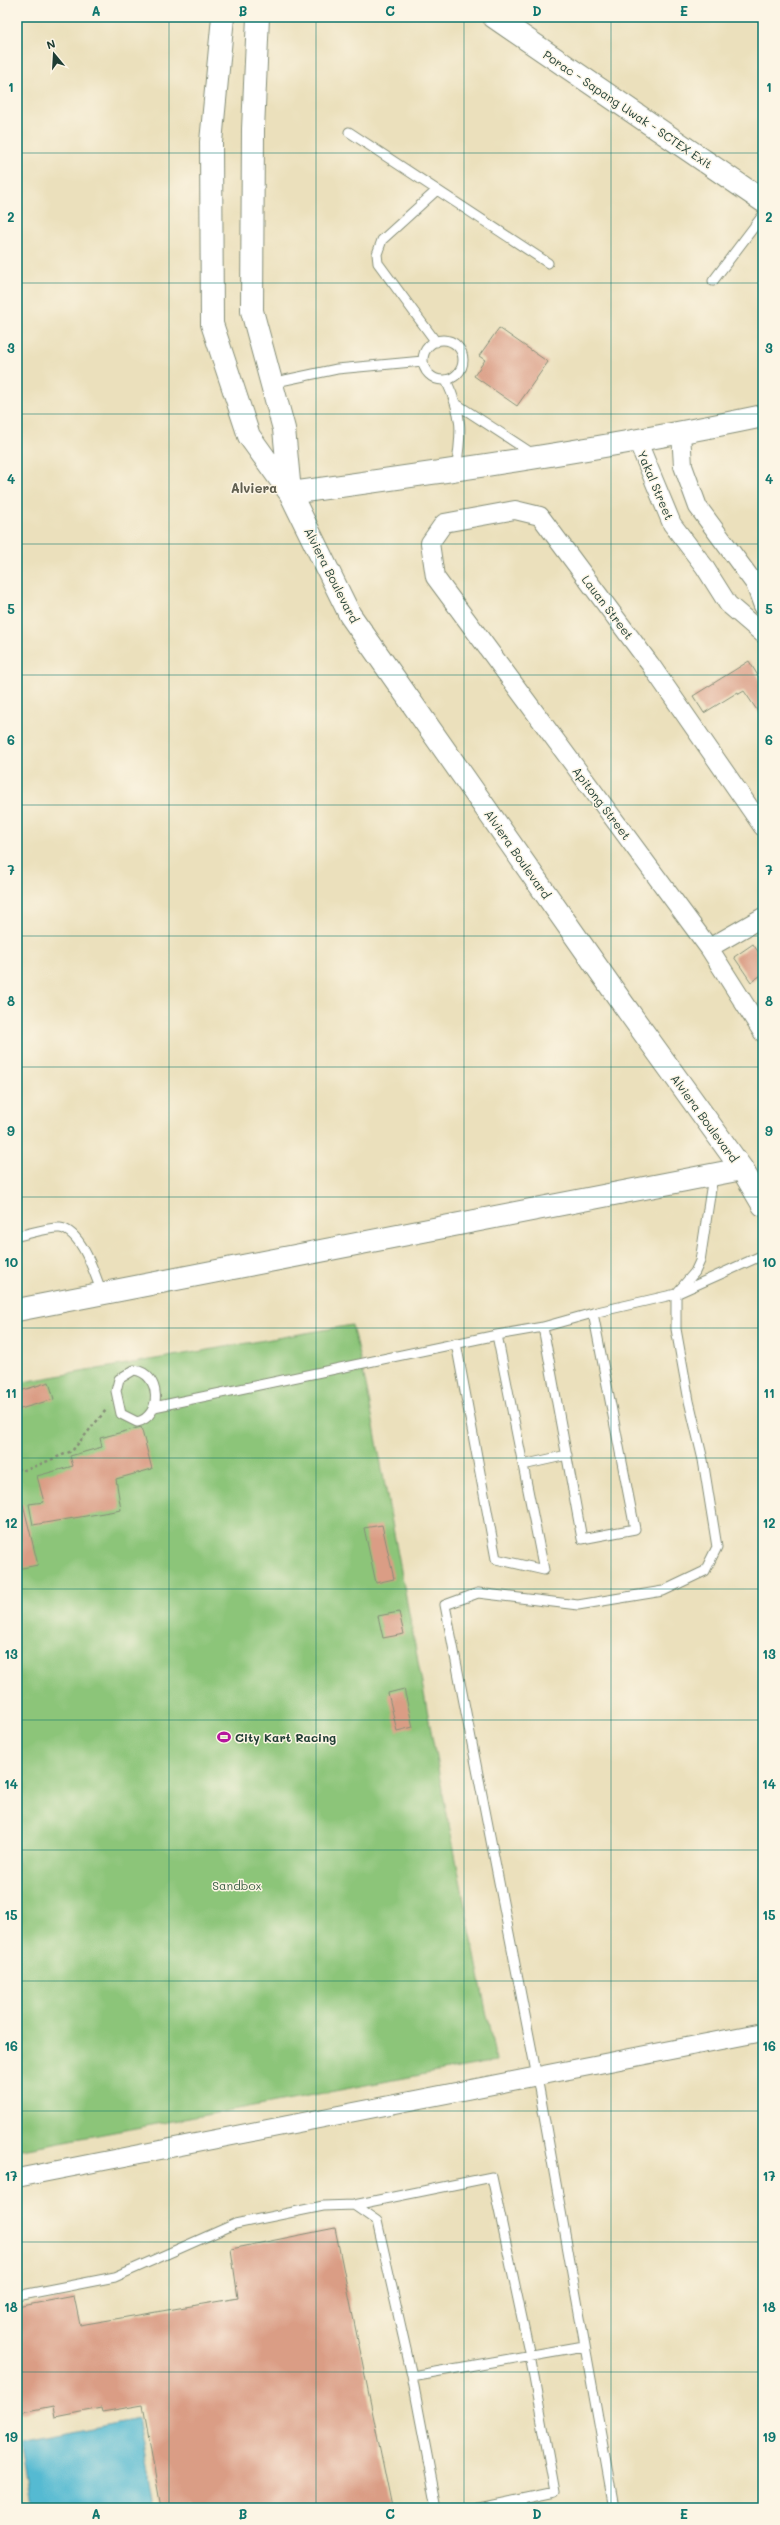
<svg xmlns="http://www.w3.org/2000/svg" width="780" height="2525" font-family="Mali,sans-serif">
<rect width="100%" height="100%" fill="#fcf5e5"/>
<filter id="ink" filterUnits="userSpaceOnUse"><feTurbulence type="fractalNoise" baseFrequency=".025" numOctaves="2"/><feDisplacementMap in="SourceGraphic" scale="8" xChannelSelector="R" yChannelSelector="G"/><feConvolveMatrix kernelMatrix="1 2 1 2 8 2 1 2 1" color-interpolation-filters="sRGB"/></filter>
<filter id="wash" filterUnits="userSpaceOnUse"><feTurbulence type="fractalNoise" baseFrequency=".012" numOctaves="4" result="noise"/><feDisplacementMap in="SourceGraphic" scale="16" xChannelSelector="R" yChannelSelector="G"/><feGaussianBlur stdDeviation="0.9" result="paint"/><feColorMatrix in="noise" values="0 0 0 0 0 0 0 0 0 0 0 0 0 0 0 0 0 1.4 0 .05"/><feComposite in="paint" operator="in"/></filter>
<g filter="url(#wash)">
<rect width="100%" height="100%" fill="#ebe0bc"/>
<path fill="#8cc579" stroke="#568156" d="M 352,1325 L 367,1389 L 441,1784 L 496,2061 L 17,2150 L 17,1383 Z"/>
<path fill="#54bad2" stroke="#3a7c83" d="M 138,2419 L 155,2508 L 32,2508 L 20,2442 Z"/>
<g id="blocks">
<path fill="#da9d85" d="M 499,328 L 548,362 L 517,406 L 474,376 L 485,360 L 479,356 Z
M 749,661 L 763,684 L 763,719 L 744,691 L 739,694 L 738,692 L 704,713 L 693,696 Z
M 753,944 L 763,959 L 763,974 L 751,982 L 734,957 Z
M 49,1382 L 54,1399 L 17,1410 L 17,1392 Z
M 141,1427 L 152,1469 L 116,1479 L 121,1510 L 33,1525 L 29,1504 L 44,1502 L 37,1476 L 73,1466 L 70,1456 L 102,1447 L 100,1438 Z
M 23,1504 L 38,1565 L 17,1569 L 17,1505 Z
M 382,1525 L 394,1579 L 376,1583 L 364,1528 Z
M 399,1612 L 404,1634 L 383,1638 L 378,1616 Z
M 404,1689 L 413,1727 L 397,1731 L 388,1693 Z
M 335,2228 L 392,2508 L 161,2508 L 143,2405 L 102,2412 L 101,2408 L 55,2417 L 53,2406 L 17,2413 L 17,2307 L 74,2296 L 80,2325 L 238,2298 L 231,2249 Z"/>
</g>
</g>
<g filter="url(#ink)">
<use href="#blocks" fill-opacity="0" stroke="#858e78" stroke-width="1"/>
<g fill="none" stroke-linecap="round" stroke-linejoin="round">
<g stroke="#858e78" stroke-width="11">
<path id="service" d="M 349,132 L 548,263
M 713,281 L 763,215
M423 360a20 20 0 1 1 40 0a20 20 0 1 1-40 0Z
M 436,342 L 378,263 L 377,254 L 382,240 L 437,190
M 446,380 C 463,417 462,430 456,470
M 271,383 L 337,369 L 423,361
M 458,405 L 533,454
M 17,1236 C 28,1234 49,1227 60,1228 C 82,1231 95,1275 102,1293
M 543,1327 L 582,1539 L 635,1529 L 593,1313
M 456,1343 L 496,1559 L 544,1570 L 497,1335
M 134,1370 C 161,1373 163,1416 137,1422 L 121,1414 L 116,1391 L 119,1379 Z
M 154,1407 L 497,1335 L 543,1327 L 593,1313 L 676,1294 L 763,1255
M 523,1465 L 567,1455
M 354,2205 L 492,2177 L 530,2356 L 555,2492 L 480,2508
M 17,2296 L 115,2277 L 235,2224 L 323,2206 L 354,2205 L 377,2221 L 412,2376 L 584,2346
M 412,2376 L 437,2508
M 614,2508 L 537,2077 L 445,1605 L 478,1593 L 578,1605 L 663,1591 L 705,1571 L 717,1547 L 703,1460 L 689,1401 L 676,1329 L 676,1294 L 695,1272 L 700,1261 L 713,1176"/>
</g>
<g stroke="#858e78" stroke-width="20">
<path id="minor" d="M 681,433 L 683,466 L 698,507 L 755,584 L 763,606
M 638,442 L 672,524 L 704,566 L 728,604 L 763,634
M 763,827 L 650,664 L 540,516 L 515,510 L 444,523 L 430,543 L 435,577 L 709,948 L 763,1033
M 709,948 L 763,917
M 17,2178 L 763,2032"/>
</g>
<g stroke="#858e78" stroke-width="24">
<path id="tertiary" d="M 223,17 L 211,142 L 212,324 L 249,436 L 290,493 L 350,615 L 623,1004 L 742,1169 L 763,1205
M 258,17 L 253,129 L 252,311 L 284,429 L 290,492
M 290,493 C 449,471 606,449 763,416
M 17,1310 L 742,1169"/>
</g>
<g stroke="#858e78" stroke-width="24">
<path id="secondary" d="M 494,17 L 763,201"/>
</g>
<path stroke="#858e78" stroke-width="2.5" stroke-dasharray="3 3" stroke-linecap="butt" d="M 17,1469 L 26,1470 L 72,1451 L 106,1410"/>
<use href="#service" stroke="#fff" stroke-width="9"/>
<use href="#minor" stroke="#fff" stroke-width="18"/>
<use href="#tertiary" stroke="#fff" stroke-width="22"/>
<use href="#secondary" stroke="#fff" stroke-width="22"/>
</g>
</g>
<path fill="none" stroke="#0f766e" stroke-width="1" stroke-opacity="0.55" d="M 169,17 L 169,2508M 316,17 L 316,2508M 464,17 L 464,2508M 611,17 L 611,2508M 17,153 L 763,153M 17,283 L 763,283M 17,414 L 763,414M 17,544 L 763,544M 17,675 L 763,675M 17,805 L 763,805M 17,936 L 763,936M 17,1067 L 763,1067M 17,1197 L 763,1197M 17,1328 L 763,1328M 17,1458 L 763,1458M 17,1589 L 763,1589M 17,1720 L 763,1720M 17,1850 L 763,1850M 17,1981 L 763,1981M 17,2111 L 763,2111M 17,2242 L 763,2242M 17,2372 L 763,2372"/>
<defs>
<g id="stadium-bare" transform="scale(1.08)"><path d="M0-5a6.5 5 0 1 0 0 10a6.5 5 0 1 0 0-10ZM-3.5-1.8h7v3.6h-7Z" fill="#b5179e" stroke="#fcf5e5" stroke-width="2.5" paint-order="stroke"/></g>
</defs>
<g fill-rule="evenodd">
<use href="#stadium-bare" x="224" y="1737"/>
</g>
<g text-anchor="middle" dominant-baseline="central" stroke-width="3" stroke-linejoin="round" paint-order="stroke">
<g font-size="12" fill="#1f3d34" stroke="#fcf5e5">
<text transform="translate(628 109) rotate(34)">Porac - Sapang Uwak - SCTEX Exit</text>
<text transform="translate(656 485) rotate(67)">Yakal Street</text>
<text transform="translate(332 575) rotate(63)">Alviera Boulevard</text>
<text transform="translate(608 607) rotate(53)">Lauan Street</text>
<text transform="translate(602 803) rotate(53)">Apitong Street</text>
<text transform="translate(518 854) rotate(55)">Alviera Boulevard</text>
<text transform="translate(705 1118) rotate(54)">Alviera Boulevard</text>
</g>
<g font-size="12" font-weight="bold" fill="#1f3d34" stroke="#fcf5e5" text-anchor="start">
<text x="235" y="1737">City Kart Racing</text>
</g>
<g font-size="12" fill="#3a5f45" stroke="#fcf5e5">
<text x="237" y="1885">Sandbox</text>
</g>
<g font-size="13" font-weight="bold" fill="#605f50" stroke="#fcf5e5">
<text x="254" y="487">Alviera</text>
</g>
</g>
<rect width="780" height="2525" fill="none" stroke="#fcf5e5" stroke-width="44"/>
<g transform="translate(54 54) rotate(342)" stroke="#fcf5e5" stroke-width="3" paint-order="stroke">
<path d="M0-3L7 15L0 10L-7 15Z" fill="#1f3d34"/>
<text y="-6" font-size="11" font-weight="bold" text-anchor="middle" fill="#1f3d34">N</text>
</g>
<rect x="22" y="22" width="736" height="2481" fill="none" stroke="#0f766e" stroke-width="1.5"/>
<g font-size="13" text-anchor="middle" font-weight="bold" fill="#0f766e">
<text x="96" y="16">A</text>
<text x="243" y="16">B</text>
<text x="390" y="16">C</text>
<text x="537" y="16">D</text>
<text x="684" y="16">E</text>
<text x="11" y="92">1</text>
<text x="769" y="92">1</text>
<text x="11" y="222">2</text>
<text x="769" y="222">2</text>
<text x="11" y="353">3</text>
<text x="769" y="353">3</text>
<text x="11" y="484">4</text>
<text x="769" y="484">4</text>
<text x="11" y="614">5</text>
<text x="769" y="614">5</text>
<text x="11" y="745">6</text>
<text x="769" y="745">6</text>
<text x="11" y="875">7</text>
<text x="769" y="875">7</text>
<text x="11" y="1006">8</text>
<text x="769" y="1006">8</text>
<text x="11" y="1136">9</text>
<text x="769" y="1136">9</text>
<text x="11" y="1267">10</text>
<text x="769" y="1267">10</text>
<text x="11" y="1398">11</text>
<text x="769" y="1398">11</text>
<text x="11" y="1528">12</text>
<text x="769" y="1528">12</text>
<text x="11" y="1659">13</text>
<text x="769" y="1659">13</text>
<text x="11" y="1789">14</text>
<text x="769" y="1789">14</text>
<text x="11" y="1920">15</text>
<text x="769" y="1920">15</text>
<text x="11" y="2051">16</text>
<text x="769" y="2051">16</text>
<text x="11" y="2181">17</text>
<text x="769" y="2181">17</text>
<text x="11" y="2312">18</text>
<text x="769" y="2312">18</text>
<text x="11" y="2442">19</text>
<text x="769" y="2442">19</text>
<text x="96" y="2519">A</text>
<text x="243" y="2519">B</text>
<text x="390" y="2519">C</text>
<text x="537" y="2519">D</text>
<text x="684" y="2519">E</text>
</g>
</svg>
